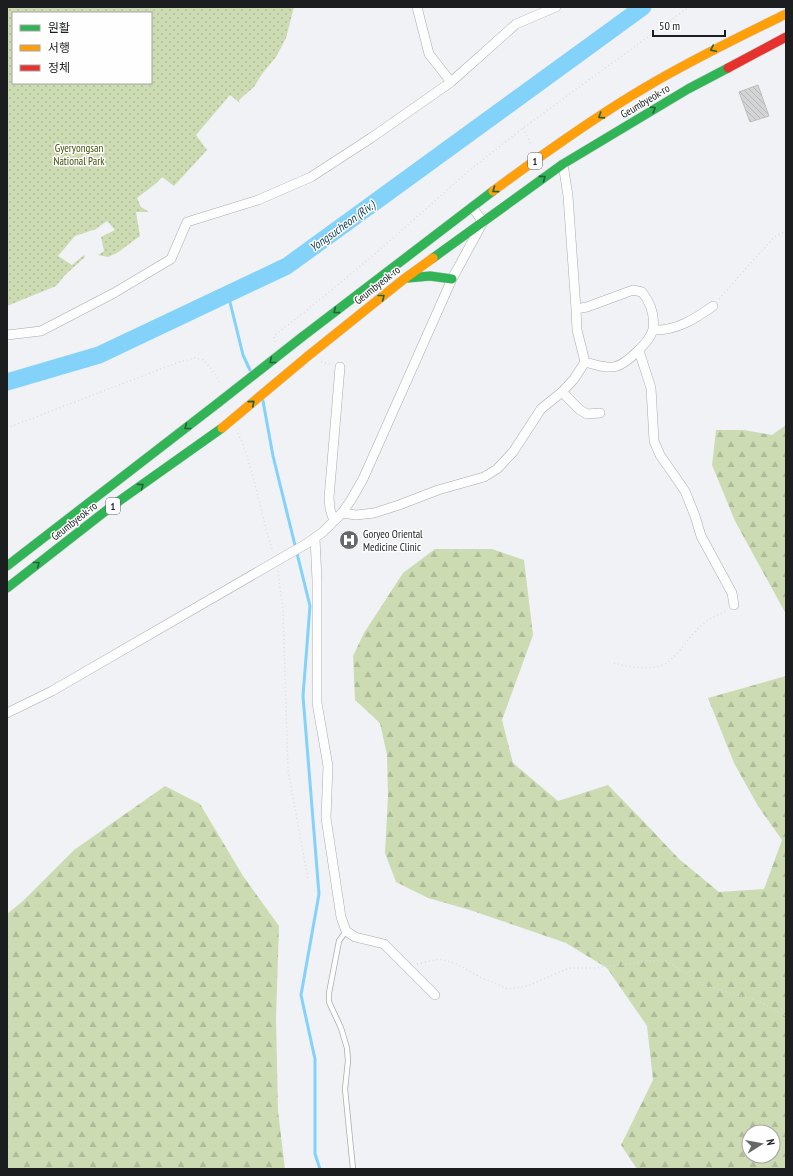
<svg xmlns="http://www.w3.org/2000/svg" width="793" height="1176" font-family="'PT Sans Narrow','Noto Sans KR',sans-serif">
<defs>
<pattern id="forest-firs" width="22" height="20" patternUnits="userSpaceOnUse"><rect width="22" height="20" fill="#cddbb2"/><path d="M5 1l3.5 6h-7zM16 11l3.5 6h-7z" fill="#afbc99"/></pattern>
<pattern id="park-dots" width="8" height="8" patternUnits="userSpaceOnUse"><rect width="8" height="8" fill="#cddbb2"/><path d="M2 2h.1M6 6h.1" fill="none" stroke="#afbc99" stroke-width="1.8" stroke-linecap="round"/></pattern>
<pattern id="building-back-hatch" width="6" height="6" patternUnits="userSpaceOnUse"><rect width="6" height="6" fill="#d4d4d5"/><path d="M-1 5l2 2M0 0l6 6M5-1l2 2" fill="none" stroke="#b5b6b6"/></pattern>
</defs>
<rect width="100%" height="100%" fill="#f0f2f6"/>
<path fill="url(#forest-firs)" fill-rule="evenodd" d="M 786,425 L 786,614 L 735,521 L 712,465 L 716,430 L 743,430 L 772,435 Z
M 435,549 L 492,549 L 524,560 L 533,635 L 502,720 L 513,763 L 558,801 L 608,785 L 644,822 L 679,859 L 719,892 L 764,889 L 782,840 L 758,806 L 734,763 L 708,698 L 786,676 L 786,1169 L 637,1169 L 621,1145 L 653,1080 L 647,1026 L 607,968 L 566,943 L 470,910 L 428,898 L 396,882 L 385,853 L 388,795 L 387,755 L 380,723 L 355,700 L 353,656 L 364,633 L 403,573 ZM 749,1132 L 773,1132 L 773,1156 L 749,1156 Z
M 165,786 L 200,804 L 243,876 L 279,926 L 276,1018 L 278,1111 L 285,1169 L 7,1169 L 7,914 L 23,901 L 74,850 Z"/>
<path fill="url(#park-dots)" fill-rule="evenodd" d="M 7,7 L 294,7 L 286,38 L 276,57 L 262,74 L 254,87 L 240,99 L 239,101 L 240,103 L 230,95 L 196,135 L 207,150 L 174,186 L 162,177 C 156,185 145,191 137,198 L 141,207 L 149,212 L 136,212 L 140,236 L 117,253 L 108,257 L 98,255 L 104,251 L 101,237 L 115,230 L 107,221 L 96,229 L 75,236 L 58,256 L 72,265 L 84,255 L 85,257 L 66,274 L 56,286 L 7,306 ZM 13,13 L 151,13 L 151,83 L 13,83 Z"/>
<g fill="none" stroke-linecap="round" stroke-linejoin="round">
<path stroke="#83d2f9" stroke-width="3" d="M 228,294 L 243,355 L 250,370
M 263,401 L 273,456 L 310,606 L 303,696 L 319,894 L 301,995 L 315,1059 L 315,1154 L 320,1169"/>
<path stroke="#83d2f9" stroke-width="17" d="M 7,382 L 99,355 L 287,266 L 643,7"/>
</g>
<path fill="url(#building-back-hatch)" stroke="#bebebf" d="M 758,85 L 769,116 L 750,122 L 739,92 Z"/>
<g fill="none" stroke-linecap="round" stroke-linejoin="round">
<g stroke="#aaabae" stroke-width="6">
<path id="lane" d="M 346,931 L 339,941 L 329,993 L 329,1002 L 341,1028 L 347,1048 L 348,1061 L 345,1089 L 353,1169"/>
</g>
<g stroke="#aaabae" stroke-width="10">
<path id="street" d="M 451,82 L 516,24 L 556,7
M 576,309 L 587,307 L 633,290 L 642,292 C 650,302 655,315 653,329 C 651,341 624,367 612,367 C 603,368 593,364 585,362
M 653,330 C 676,331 695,319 713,306
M 7,335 L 41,331 L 114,293 L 171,259 L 187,222 L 258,200 L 311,177 L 371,138 L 451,82 L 429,54 L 417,7
M 639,351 L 651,388 L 654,441 L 660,455 L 685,491 L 695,516 L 701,536 L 732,593 L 734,605
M 562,392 L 580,410 L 587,414 L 600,413
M 342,513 L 356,515 L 374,513 L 399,505 L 438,490 L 484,477 L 497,469 L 513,452 L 541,409 L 562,392 L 574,379 L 585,362 L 577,330 L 576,309 L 568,196 L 563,164
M 334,521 L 330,509 L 329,498 L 340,367
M 315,538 L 317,580 L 317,703 L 328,766 L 326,818 L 341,917 L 346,931 L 355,937 L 384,944 L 435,995
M 7,713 L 52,691 L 280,559 L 306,544 L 323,532 L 342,513 L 351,500 L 363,479 L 452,279 L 483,222 L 472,207"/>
</g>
<g stroke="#cccdcf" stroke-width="10">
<path id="fast" d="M 433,258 L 563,164 L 688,89 L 728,68
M 408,278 L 430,276 L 452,279
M 302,337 L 493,191
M 7,566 L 218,403
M 7,588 L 112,506 L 222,428"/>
</g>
<g stroke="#cccdcf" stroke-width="10">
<path id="slow" d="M 493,191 C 543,154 593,118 646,87 C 691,60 739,37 786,14
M 308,356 L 404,279 L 433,258"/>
</g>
<g stroke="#cccdcf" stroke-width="10">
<path id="jam" d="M 728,68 L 786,37"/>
</g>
<path stroke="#dbdcdd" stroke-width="1.5" stroke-dasharray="1 3" stroke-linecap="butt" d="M 523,128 L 532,146
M 719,299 L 774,237 L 786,231
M 275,342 L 274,336 L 323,297 L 369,259 L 470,170 L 523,128 L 689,7
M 321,362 L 331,364
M 7,428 L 179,362 L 195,358 L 204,360 L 216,375 L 220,385
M 238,433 C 255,471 260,513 273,552
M 278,571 L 283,611 L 288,770 L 308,879
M 614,663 C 628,667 655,672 668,662 C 683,651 691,632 707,621 C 712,617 720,614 726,611
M 417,964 L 440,959 L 455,963 L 478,976 L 508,989 L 528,986 L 559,972 L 571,968 L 593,968 L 660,960 L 666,961 L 673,965 L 703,985 L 756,1000 L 786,1016"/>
<use href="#lane" stroke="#fdfdfe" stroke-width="4.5"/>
<use href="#street" stroke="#fdfdfe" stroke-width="9"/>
<use href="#fast" stroke="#30b455" stroke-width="9"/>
<use href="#slow" stroke="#ff9f0a" stroke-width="9"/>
<use href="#jam" stroke="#e5322d" stroke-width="9"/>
<g stroke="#cccdcf" stroke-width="10" stroke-linecap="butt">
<path id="fast-bridge" d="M 218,403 L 302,337"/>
</g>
<g stroke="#cccdcf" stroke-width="10" stroke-linecap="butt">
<path id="slow-bridge" d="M 222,428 L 308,356"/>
</g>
<use href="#fast-bridge" stroke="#30b455" stroke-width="9"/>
<use href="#slow-bridge" stroke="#ff9f0a" stroke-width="9"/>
</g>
<defs><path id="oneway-chevron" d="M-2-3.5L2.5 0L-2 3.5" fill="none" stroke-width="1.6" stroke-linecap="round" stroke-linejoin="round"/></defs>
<g stroke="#246137">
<use href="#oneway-chevron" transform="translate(713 49) rotate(154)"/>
<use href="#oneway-chevron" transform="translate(653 109) rotate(-31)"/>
<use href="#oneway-chevron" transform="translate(601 116) rotate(147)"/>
<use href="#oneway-chevron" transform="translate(543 178) rotate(-36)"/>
<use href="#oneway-chevron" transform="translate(495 190) rotate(144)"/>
<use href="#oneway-chevron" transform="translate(382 297) rotate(-38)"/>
<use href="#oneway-chevron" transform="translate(336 311) rotate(143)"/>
<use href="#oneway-chevron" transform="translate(272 361) rotate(142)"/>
<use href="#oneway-chevron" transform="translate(252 403) rotate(-40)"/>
<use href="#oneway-chevron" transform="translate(187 427) rotate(142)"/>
<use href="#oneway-chevron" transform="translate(141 486) rotate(-36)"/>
<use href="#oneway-chevron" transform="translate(37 564) rotate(-38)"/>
</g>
<defs>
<g id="hospital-disc" transform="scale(1)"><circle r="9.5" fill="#66686a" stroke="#fefefe"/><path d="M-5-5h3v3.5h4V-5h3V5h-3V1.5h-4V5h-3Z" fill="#fff"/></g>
</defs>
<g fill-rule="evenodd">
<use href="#hospital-disc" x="349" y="540"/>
</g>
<g text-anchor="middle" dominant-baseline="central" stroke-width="3" stroke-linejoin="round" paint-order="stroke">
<g fill="#fefefe" stroke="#5f6062" stroke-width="1">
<rect x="528" y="153" width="14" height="16" rx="3"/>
<rect x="106" y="498" width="14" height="16" rx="3"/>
</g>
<g font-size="10" font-weight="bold" fill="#1b1d1f">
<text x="535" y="161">1</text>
<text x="113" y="506">1</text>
</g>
<g font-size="11" fill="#1b1d1f" stroke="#fefefe">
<text transform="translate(645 101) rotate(-31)">Geumbyeok-ro</text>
<text transform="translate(377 285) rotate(-38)">Geumbyeok-ro</text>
<text transform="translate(74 521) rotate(-38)">Geumbyeok-ro</text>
</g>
<g font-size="11" fill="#405007" stroke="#fefefe">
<text x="79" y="148">Gyeryongsan<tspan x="79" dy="13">National Park</tspan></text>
</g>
<g font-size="11" fill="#1b1d1f" stroke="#fefefe" text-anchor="start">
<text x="363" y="534">Goryeo Oriental<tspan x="363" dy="13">Medicine Clinic</tspan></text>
</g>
<g font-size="12" font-style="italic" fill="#134359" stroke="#fefefe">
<text transform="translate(342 226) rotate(-36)">Yongsucheon (Riv.)</text>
</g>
</g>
<rect width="793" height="1176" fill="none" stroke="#1b1d1f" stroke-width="16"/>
<rect x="12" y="12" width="140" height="72" fill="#fefefe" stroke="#a3a4a5"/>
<rect x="20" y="25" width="20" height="6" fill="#30b455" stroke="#a3a4a5"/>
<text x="48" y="32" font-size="12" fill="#1b1d1f">원활</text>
<rect x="20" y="45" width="20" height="6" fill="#ff9f0a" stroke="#a3a4a5"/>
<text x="48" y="52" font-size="12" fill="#1b1d1f">서행</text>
<rect x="20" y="65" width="20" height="6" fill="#e5322d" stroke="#a3a4a5"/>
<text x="48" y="72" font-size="12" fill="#1b1d1f">정체</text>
<g transform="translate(761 1144) rotate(79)"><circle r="19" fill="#fefefe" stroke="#a3a4a5"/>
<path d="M0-3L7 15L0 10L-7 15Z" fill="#66686a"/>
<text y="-6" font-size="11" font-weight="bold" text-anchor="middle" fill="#1b1d1f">N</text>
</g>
<path d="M653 30v6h72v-6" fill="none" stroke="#1b1d1f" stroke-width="2"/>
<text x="659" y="30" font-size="12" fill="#1b1d1f" stroke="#fefefe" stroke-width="3" paint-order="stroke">50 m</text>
</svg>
